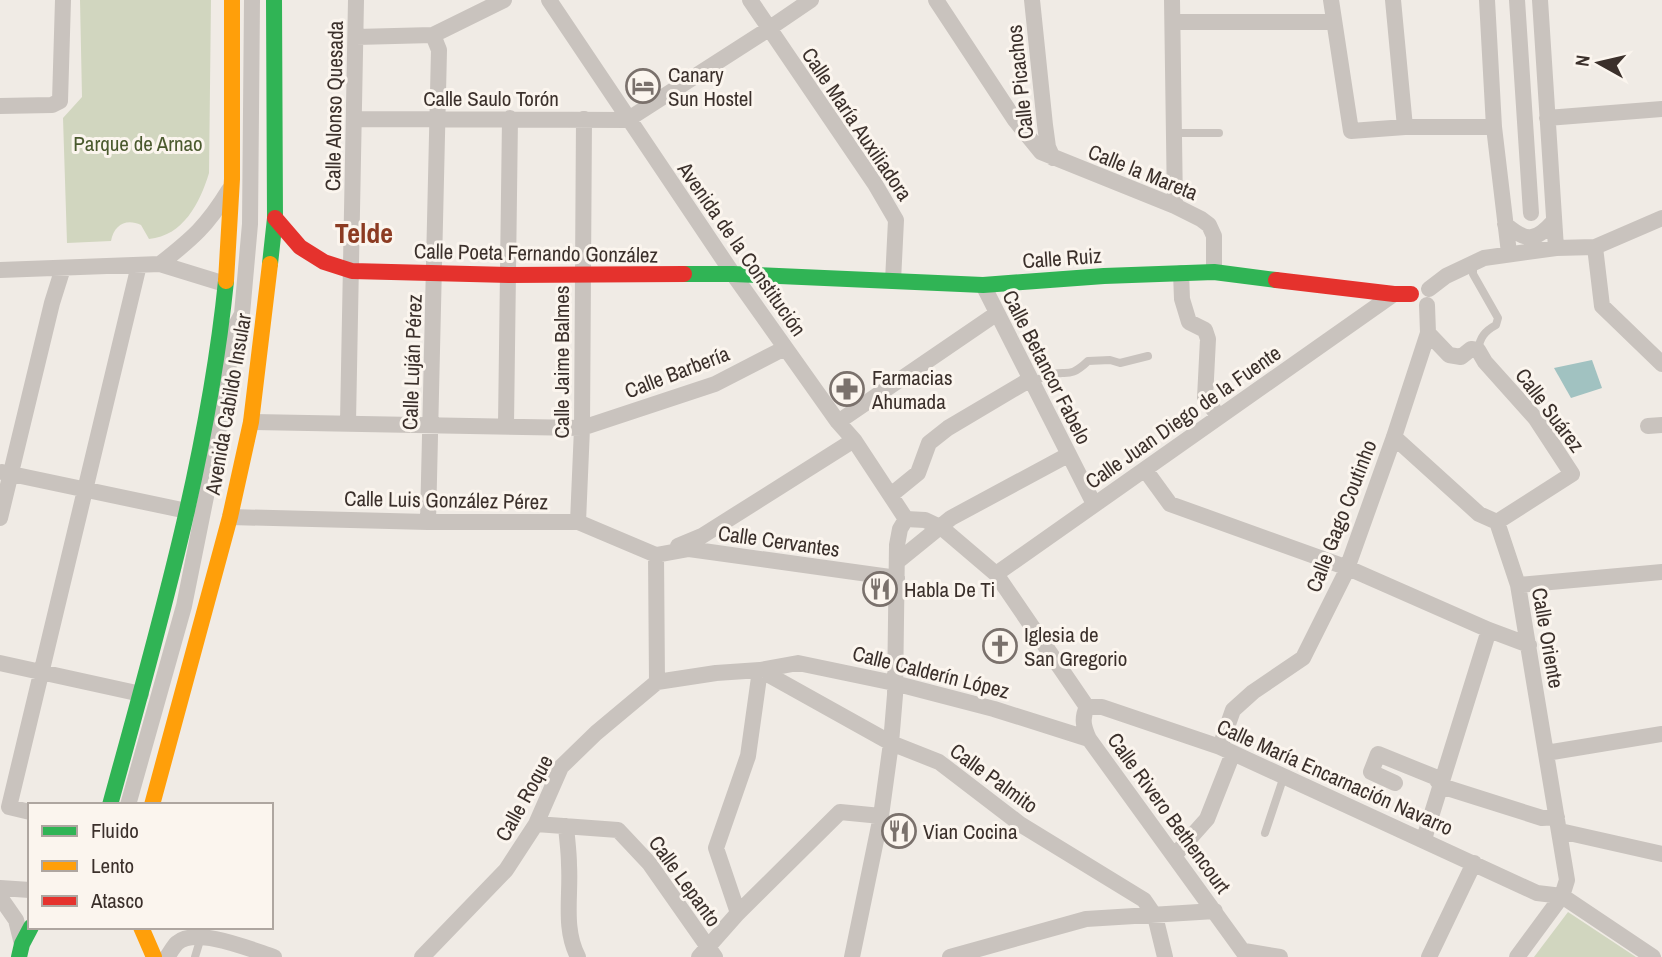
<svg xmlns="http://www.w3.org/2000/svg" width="1662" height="957" font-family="'Archivo Narrow',sans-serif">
<rect width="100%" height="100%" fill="#f0ebe5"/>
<path fill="#d1d6bf" d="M 80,0 L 211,0 L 209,173 C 200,203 183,236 149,239 L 141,225 C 126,218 114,225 111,241 L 67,243 L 63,118 L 82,97 Z
M 1568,912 L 1636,957 L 1534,957 Z"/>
<path fill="#a1c2c1" d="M 1592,360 L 1602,388 L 1571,398 L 1554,368 Z"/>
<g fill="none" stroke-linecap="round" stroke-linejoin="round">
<path stroke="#c9c3be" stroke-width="8" d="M 1175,133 L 1219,133
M 1473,263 L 1473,274 L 1498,318 L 1496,325 C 1485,331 1480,337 1478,350
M 1031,382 C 1037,381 1040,378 1046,376 C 1067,368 1067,381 1088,361 L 1110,360 L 1120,363 L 1148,356
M 1265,833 L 1284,776
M 195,957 L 201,937"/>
<path stroke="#c9c3be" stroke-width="16" d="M 549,0 L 733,274 L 838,422 L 854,440 L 906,519
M 750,0 L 875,184 L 896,220 L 893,281
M 936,0 L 1015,120 L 1041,152 L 1175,206 L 1201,219 L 1209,225 L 1214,236 L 1214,272
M 1032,0 L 1045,125 L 1048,147 L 1053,158
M 1172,0 L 1175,206
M 1331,0 L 1351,131 L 1405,127 L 1494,127
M 1393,0 L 1405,127
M 1487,0 L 1494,127 L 1509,253
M 1517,0 L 1531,213
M 1540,0 L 1556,248
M 1173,22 L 1333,22
M 356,37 L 433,35 L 504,0
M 0,106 L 52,105 L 60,101 L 63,0
M 1547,118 L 1662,109
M 355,119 L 627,120 L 761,34 L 811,0
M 1505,224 C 1526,242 1535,242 1553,222
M 1595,247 L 1602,306 L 1662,364
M 160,264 C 193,238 207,226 229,190
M 0,270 L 160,264 L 225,284
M 1181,273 L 1182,299 L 1189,322 L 1205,330 L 1208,339 L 1205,398 L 1219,417
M 983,285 L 1094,504
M 1429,289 L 1446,276 L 1484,258 L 1556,248 L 1595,247 L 1662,218
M 1428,333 L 1449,355 L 1461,357 L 1471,349 L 1478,350 L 1485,362 L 1536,419 L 1572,474 L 1497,522
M 251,422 L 582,428 L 715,384 L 785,348
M 348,422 L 356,0
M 838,422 L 996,314
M 506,425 L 510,118
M 1648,426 L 1662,425
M 1394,437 L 1479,514 L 1497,522 L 1518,585 L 1567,880 L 1562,896 L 1517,957
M 1146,471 L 1170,504 L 1348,568 L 1489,630 L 1529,645
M 2,472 L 187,511
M 891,495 L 918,473 L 929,443 L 948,428 L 1024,383 L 1031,382
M 230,517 L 428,522 L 578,522 L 656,555
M 0,518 L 52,303 L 63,268
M 428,522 L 439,50 L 433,35
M 578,522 L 582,428 L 584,119
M 678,546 L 702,536 L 854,440
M 656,555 L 689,549 L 897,578
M 656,555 L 657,682
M 898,561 L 951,518 L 1068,455
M 996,574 L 1394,294
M 1518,585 L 1662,572
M 0,663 L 141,694
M 760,670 L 891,743 L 939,762 L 1020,824 L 1144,900 L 1155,916 L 1165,957
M 1087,707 L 1102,707 L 1220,747 L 1537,893 L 1562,896 L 1653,957
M 1087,707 C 1081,719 1084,728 1089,739 L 1247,957
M 1220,747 L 1233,710 L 1253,692 L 1303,658 L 1345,574 L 1394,437 L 1428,333 L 1427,305
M 1546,753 L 1662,734
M 1395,783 L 1371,772 L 1378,754 L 1435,777 L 1441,786 L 1542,818 L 1557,817
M 128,805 L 184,606 L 215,452 L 235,327 L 242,314 L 250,224 L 252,0
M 30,812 L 9,807 L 139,265
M 536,824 L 618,830 L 649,863 L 715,957
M 566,826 C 567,839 569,852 569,865 C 571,896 563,928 578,957
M 1560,831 L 1662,854
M 1424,839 L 1489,630
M 1174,856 L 1207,819 L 1233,753
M 0,888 L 30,890
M 0,897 L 16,920 L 22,944
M 738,913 L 716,848 L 748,756 L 760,670
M 1244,951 L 1280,957
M 167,957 C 170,953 173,947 177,943 C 196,926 252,950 274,957
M 422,957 L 506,870 L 536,824 L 561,767 L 596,733 L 657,682 L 716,673 L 760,670 L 798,663 L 894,683 L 994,709 L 1089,739
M 699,957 L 738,913 L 840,812 L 881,816
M 852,957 L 881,816 L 891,743 L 895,695 L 897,545 L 900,529 L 906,519 L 925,520 L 942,528 L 996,574 L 1087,707
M 950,957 L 1086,919 L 1215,911
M 1429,957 L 1474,863"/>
<path stroke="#30b455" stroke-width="16" d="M 270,264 L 275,218 L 274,0
M 684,274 L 733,274 L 983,285 L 1104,276 L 1214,272 L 1276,280
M 110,805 C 157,633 208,459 226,281
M 19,957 L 22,944 L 31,927"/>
<path stroke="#ff9f0a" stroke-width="16" d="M 226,281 L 232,179 L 232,0
M 152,805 L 230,517 L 251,422 L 270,264
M 141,927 L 154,957"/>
<path stroke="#e5322d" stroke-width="16" d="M 275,218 L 300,247 L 324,262 L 352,271 L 509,275 L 684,274
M 1276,280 L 1394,294 L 1411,294"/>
</g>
<defs>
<g id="hotel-ring" transform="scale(1.75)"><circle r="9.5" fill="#fbf5ee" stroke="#7a716c" stroke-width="1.5"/><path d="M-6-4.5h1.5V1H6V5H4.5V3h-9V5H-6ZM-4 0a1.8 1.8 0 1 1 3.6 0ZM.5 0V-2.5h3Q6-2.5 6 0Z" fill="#7a716c"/></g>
<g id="pharmacy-ring" transform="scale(1.75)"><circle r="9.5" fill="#fbf5ee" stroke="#7a716c" stroke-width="1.5"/><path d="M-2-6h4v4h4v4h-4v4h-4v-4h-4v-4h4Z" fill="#7a716c"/></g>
<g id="restaurant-ring" transform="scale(1.75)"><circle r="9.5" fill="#fbf5ee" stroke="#7a716c" stroke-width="1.5"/><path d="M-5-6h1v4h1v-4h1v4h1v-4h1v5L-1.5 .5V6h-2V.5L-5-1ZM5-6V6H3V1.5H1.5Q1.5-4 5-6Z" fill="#7a716c"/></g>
<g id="church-ring" transform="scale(1.75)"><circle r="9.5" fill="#fbf5ee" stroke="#7a716c" stroke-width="1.5"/><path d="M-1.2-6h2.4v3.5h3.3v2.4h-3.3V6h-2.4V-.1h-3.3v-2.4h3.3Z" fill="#7a716c"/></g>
</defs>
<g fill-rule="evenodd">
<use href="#hotel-ring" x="643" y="86"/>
<use href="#pharmacy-ring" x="847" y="389"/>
<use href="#restaurant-ring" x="880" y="589"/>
<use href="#church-ring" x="1000" y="646"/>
<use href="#restaurant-ring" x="899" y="831"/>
</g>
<g text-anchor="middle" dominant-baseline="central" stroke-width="6" stroke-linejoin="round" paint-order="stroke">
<g font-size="21" fill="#3b302b" stroke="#fbf5ee" text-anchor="start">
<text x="668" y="74">Canary<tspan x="668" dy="24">Sun Hostel</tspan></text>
<text x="872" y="377">Farmacias<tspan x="872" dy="24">Ahumada</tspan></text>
<text x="904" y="589">Habla De Ti</text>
<text x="1024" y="634">Iglesia de<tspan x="1024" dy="24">San Gregorio</tspan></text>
<text x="923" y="831">Vian Cocina</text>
</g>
<g font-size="21" fill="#3b302b" stroke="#fbf5ee">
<text transform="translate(1020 82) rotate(-96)">Calle Picachos</text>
<text x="491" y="98">Calle Saulo Torón</text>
<text transform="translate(334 106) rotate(-89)">Calle Alonso Quesada</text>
<text transform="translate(857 124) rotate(56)">Calle María Auxiliadora</text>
<text transform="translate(1143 172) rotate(22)">Calle la Mareta</text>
<text transform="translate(742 249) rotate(55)">Avenida de la Constitución</text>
<text transform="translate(536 253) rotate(1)">Calle Poeta Fernando González</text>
<text transform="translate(1062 258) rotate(-4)">Calle Ruiz</text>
<text transform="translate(412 362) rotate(-88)">Calle Luján Pérez</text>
<text transform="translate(561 362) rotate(-90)">Calle Jaime Balmes</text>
<text transform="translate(1047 367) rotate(63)">Calle Betancor Fabelo</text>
<text transform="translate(677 372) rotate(-21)">Calle Barbería</text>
<text transform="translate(228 404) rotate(-80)">Avenida Cabildo Insular</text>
<text transform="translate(1550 410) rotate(53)">Calle Suárez</text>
<text transform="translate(1183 417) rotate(-35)">Calle Juan Diego de la Fuente</text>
<text transform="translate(446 500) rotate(1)">Calle Luis González Pérez</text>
<text transform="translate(1341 516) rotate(-69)">Calle Gago Coutinho</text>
<text transform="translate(779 541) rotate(8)">Calle Cervantes</text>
<text transform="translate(1548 638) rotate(80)">Calle Oriente</text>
<text transform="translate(931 672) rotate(14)">Calle Calderín López</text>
<text transform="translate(1335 777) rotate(24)">Calle María Encarnación Navarro</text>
<text transform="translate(994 778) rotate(36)">Calle Palmito</text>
<text transform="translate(524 798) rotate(-61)">Calle Roque</text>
<text transform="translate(1169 813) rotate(54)">Calle Rivero Bethencourt</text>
<text transform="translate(685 881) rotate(54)">Calle Lepanto</text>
</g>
<g font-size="21" fill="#4a5a2e" stroke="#fbf5ee">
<text x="138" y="143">Parque de Arnao</text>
</g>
<g font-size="28" font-weight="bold" fill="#8c3b22" stroke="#fbf5ee">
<text x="364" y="233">Telde</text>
</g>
</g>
<rect x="28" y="803" width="245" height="126" fill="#fbf5ee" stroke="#aea6a0" stroke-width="2"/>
<rect x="42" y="826" width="35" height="10" fill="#30b455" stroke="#aea6a0" stroke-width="2"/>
<text x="91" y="838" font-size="21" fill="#3b302b">Fluido</text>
<rect x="42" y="861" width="35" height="10" fill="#ff9f0a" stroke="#aea6a0" stroke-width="2"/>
<text x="91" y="873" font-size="21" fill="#3b302b">Lento</text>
<rect x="42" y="896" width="35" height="10" fill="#e5322d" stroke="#aea6a0" stroke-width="2"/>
<text x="91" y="908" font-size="21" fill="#3b302b">Atasco</text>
<g transform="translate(1599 63) rotate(278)" stroke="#fbf5ee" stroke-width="5" paint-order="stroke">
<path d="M0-5L12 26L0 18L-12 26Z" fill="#3b302b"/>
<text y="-10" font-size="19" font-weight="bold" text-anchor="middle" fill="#3b302b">N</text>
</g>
</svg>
